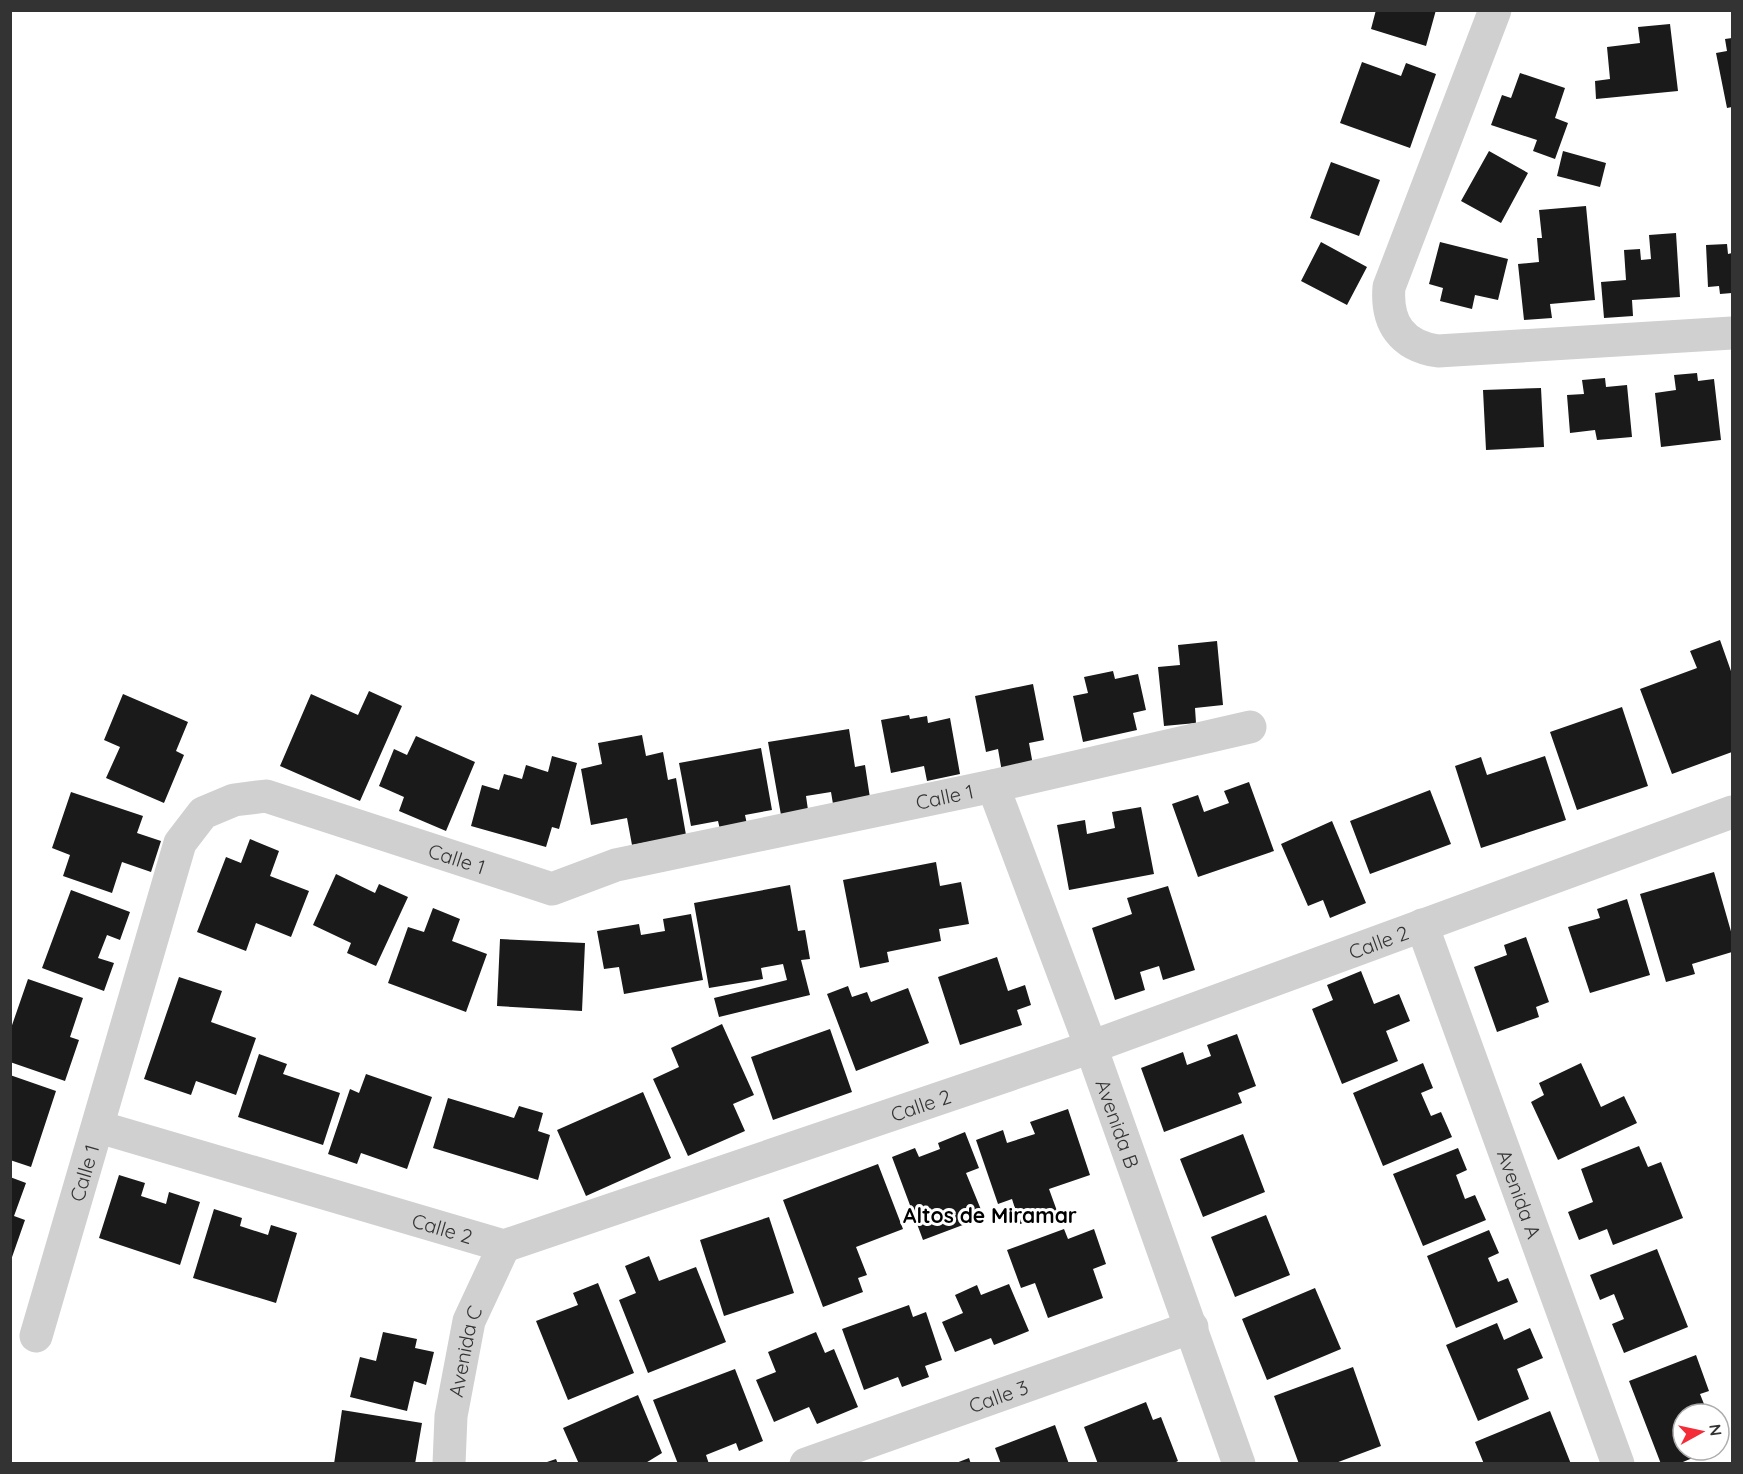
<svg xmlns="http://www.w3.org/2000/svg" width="1743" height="1474" font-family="Quicksand,sans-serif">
<rect width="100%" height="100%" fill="#fff"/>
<path fill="#1a1a1a" d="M 1376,10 L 1436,10 L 1426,46 L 1371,29 Z
M 1670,24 L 1678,91 L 1596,99 L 1595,81 L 1610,79 L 1607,47 L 1640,43 L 1638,27 Z
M 1732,38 L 1732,107 L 1727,108 L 1716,53 L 1727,51 L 1725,39 Z
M 1362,62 L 1401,76 L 1406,63 L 1436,74 L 1410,148 L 1340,123 Z
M 1520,73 L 1565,88 L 1555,118 L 1568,123 L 1555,159 L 1533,151 L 1537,140 L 1491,125 L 1502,95 L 1511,98 Z
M 1489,151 L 1528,173 L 1501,223 L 1461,201 Z
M 1563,151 L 1606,163 L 1600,187 L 1557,176 Z
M 1331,162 L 1380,180 L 1359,236 L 1310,218 Z
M 1586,206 L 1595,300 L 1550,304 L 1552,318 L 1524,320 L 1518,264 L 1539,262 L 1537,238 L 1542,238 L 1539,210 Z
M 1676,233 L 1680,297 L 1632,300 L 1633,316 L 1604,318 L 1601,282 L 1626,280 L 1624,250 L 1640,249 L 1641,260 L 1651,259 L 1649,235 Z
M 1321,242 L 1367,267 L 1347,305 L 1301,281 Z
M 1440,242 L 1508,259 L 1498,300 L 1475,295 L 1472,309 L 1440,301 L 1443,288 L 1429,284 Z
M 1727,244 L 1728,254 L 1732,253 L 1732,293 L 1720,294 L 1719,286 L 1708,287 L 1706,245 Z
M 1697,373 L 1698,381 L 1714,379 L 1721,440 L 1661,447 L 1655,393 L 1676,390 L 1674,375 Z
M 1605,378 L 1606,387 L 1627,385 L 1632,437 L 1597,440 L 1595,430 L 1570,433 L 1567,395 L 1584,394 L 1582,380 Z
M 1541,388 L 1544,447 L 1486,450 L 1483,390 Z
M 1720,640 L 1732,674 L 1732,752 L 1672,774 L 1640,689 L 1697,668 L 1690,651 Z
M 1217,641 L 1223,705 L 1195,708 L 1196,723 L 1164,726 L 1158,667 L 1180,665 L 1178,645 Z
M 1113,671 L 1115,679 L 1138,674 L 1146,710 L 1133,713 L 1137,730 L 1083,742 L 1073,696 L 1088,693 L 1084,677 Z
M 1033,684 L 1044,740 L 1029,743 L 1033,765 L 1002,772 L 998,749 L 986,752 L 975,696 Z
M 369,691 L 402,706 L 360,801 L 280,766 L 311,694 L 358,715 Z
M 123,694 L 188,722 L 176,751 L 184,755 L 164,803 L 106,778 L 120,747 L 104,740 Z
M 1622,707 L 1648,786 L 1577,810 L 1550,732 Z
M 909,715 L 910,719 L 927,716 L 928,723 L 950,718 L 960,774 L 927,781 L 924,766 L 891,773 L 881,720 Z
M 849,729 L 855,767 L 865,765 L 870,798 L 833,804 L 831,792 L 806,796 L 808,810 L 781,815 L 768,742 Z
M 642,735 L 646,756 L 663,752 L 668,780 L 676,778 L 686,835 L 632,845 L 627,818 L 591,825 L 581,769 L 602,764 L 598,743 Z
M 416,736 L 475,762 L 446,831 L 399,811 L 404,797 L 379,786 L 394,749 L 407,755 Z
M 761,748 L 772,810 L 745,815 L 748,829 L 721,834 L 718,821 L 691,826 L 679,763 Z
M 552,756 L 577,763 L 559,829 L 552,827 L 546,847 L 471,826 L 482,785 L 499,790 L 504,774 L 522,779 L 526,765 L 548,772 Z
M 1545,756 L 1566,820 L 1481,848 L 1455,766 L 1481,757 L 1487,775 Z
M 1249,782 L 1274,851 L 1198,877 L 1172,804 L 1198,795 L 1204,812 L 1229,803 L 1224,791 Z
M 1430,790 L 1451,844 L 1370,874 L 1350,821 Z
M 71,792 L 143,816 L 137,833 L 161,841 L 151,872 L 122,862 L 112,893 L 63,876 L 70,855 L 52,848 Z
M 1141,807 L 1154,874 L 1069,890 L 1057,825 L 1085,820 L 1087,834 L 1115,828 L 1112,812 Z
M 1332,821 L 1366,903 L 1330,918 L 1323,900 L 1308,906 L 1281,844 Z
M 250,839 L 279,851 L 270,876 L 309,891 L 291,937 L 256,923 L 246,951 L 197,932 L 226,857 L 241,863 Z
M 936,862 L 940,886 L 961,882 L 969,924 L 939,929 L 941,941 L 887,952 L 889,962 L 860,968 L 843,880 Z
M 1714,872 L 1732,935 L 1732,952 L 1692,964 L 1695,974 L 1666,982 L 1640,894 Z
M 336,874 L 375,893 L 379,884 L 408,897 L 376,966 L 347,953 L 351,943 L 313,925 Z
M 790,885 L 798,931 L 805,930 L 810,959 L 801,960 L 810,995 L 719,1017 L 714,998 L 787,980 L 783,964 L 761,968 L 763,979 L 709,988 L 694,903 Z
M 1168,886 L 1195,970 L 1163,980 L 1159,966 L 1140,972 L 1145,990 L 1115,1000 L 1092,928 L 1132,914 L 1127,898 Z
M 71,890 L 130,912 L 120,940 L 107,935 L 98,958 L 114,963 L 104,991 L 42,968 Z
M 1627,899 L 1650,975 L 1590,993 L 1568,927 L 1600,918 L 1597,909 Z
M 433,908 L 460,919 L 452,941 L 487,954 L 466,1012 L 388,983 L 408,927 L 424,932 Z
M 691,914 L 703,980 L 624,994 L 619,967 L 604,969 L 597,931 L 639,924 L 641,935 L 665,931 L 663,919 Z
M 1526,937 L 1549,1002 L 1536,1007 L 1539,1017 L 1497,1032 L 1474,967 L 1507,955 L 1504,945 Z
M 500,939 L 585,943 L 582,1011 L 497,1006 Z
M 997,957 L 1008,991 L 1025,985 L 1031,1005 L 1017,1010 L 1022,1025 L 960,1045 L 938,977 Z
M 1361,971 L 1374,1004 L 1399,994 L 1410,1021 L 1386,1031 L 1398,1061 L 1342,1084 L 1312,1009 L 1333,1000 L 1327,985 Z
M 179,977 L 222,991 L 211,1022 L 256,1038 L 236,1095 L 196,1081 L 191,1095 L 144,1079 Z
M 28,979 L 83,998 L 70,1037 L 79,1040 L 65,1081 L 10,1062 L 10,1031 Z
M 848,986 L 852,997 L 867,992 L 871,1002 L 908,988 L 929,1043 L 856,1071 L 827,994 Z
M 722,1024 L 754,1095 L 733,1104 L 745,1131 L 688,1156 L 653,1079 L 679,1067 L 671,1048 Z
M 830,1029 L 852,1092 L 773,1120 L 751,1057 Z
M 1237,1034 L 1256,1086 L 1238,1093 L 1242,1103 L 1164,1132 L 1141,1068 L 1183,1052 L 1187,1065 L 1211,1056 L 1207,1045 Z
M 259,1054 L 287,1064 L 283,1074 L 340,1093 L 323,1145 L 238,1117 Z
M 1423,1063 L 1433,1088 L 1421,1093 L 1431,1116 L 1441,1112 L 1452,1137 L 1383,1166 L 1353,1093 Z
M 1581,1063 L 1601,1107 L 1624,1096 L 1637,1123 L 1558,1160 L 1531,1102 L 1544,1095 L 1539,1083 Z
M 366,1074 L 432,1097 L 407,1169 L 361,1153 L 357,1164 L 328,1154 L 350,1089 L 359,1093 Z
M 10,1075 L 56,1091 L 31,1167 L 10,1160 Z
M 643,1092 L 671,1158 L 586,1196 L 557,1130 Z
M 448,1098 L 514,1118 L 519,1106 L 543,1113 L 538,1131 L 550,1135 L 538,1180 L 433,1148 Z
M 1068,1109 L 1090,1175 L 1049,1189 L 1057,1211 L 1020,1224 L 1012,1199 L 998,1204 L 976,1140 L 1003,1130 L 1007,1143 L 1035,1134 L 1030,1122 Z
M 965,1132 L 979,1168 L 966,1173 L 984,1217 L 923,1240 L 892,1157 L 915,1148 L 919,1157 L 940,1149 L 938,1143 Z
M 1243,1134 L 1265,1192 L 1203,1217 L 1180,1159 Z
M 1639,1146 L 1648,1167 L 1661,1162 L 1683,1218 L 1613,1245 L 1607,1229 L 1579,1240 L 1568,1212 L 1593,1202 L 1581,1169 Z
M 1458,1148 L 1467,1170 L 1456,1175 L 1465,1199 L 1475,1195 L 1486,1220 L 1423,1246 L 1393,1174 Z
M 878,1164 L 903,1229 L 856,1247 L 867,1275 L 858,1278 L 863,1292 L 823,1307 L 783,1200 Z
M 119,1175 L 145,1183 L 141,1196 L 166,1204 L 169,1192 L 200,1202 L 180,1265 L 99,1238 Z
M 10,1177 L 26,1183 L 14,1216 L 25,1220 L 11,1260 Z
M 214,1209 L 242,1218 L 240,1226 L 268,1235 L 271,1225 L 297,1233 L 276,1303 L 193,1278 Z
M 1266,1215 L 1290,1275 L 1235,1297 L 1211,1237 Z
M 769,1217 L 794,1293 L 724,1316 L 700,1240 Z
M 1064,1229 L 1068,1239 L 1094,1229 L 1106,1264 L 1093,1269 L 1103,1298 L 1048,1318 L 1035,1283 L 1021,1288 L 1007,1250 Z
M 1489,1230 L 1499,1253 L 1488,1258 L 1498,1282 L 1508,1278 L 1518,1302 L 1456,1328 L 1427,1256 Z
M 1657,1249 L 1688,1327 L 1624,1353 L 1612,1324 L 1624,1319 L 1614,1294 L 1600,1300 L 1590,1275 Z
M 649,1256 L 659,1281 L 696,1267 L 726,1342 L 648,1373 L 619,1300 L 636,1293 L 625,1266 Z
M 598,1283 L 634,1373 L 568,1400 L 536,1321 L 578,1305 L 573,1293 Z
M 1009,1284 L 1029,1331 L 994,1345 L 991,1338 L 955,1352 L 942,1322 L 963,1313 L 955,1295 L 977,1285 L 981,1295 Z
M 1315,1288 L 1341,1349 L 1267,1380 L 1242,1319 Z
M 909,1305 L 913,1317 L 926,1312 L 942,1360 L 925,1366 L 929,1377 L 902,1387 L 898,1377 L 864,1390 L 842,1329 Z
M 1497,1323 L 1504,1340 L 1530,1328 L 1543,1358 L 1517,1369 L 1529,1399 L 1478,1421 L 1446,1345 Z
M 383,1332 L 417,1339 L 415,1348 L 434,1352 L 426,1385 L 414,1381 L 407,1411 L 350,1397 L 360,1357 L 376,1361 Z
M 816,1332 L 825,1353 L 834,1349 L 858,1407 L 817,1424 L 809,1407 L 774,1422 L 756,1380 L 776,1372 L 768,1352 Z
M 1696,1355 L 1709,1391 L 1700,1394 L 1708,1414 L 1683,1414 L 1683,1450 L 1712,1450 L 1678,1464 L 1661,1464 L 1629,1381 Z
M 1353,1367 L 1381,1446 L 1333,1464 L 1299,1464 L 1274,1396 Z
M 735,1369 L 763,1441 L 739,1451 L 736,1443 L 706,1455 L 709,1464 L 678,1464 L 653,1400 Z
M 638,1395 L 662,1453 L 644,1464 L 579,1464 L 563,1428 Z
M 1146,1402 L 1153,1420 L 1161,1417 L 1178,1461 L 1172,1464 L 1098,1464 L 1084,1427 Z
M 342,1410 L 422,1423 L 415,1464 L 334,1464 Z
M 1550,1411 L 1571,1464 L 1484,1464 L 1475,1442 Z
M 1055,1425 L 1069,1464 L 1001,1464 L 995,1448 Z
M 969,1458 L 971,1464 L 956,1464 L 956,1463 Z
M 556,1459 L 558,1464 L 544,1464 L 544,1463 Z"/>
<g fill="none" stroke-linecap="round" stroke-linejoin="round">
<g stroke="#d0d0d0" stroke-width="33">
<path d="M 1495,10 L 1389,287 C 1386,323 1402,346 1438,351 L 1732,333"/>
<path id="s1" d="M 993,786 L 1091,1047 L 1239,1464"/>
<path id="s2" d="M 1422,925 L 1618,1464"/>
<path id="s3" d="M 99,1127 L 504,1246 L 1091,1047 L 1732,812"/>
<path id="s4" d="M 36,1336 L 180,843 L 203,813 L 234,800 L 266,796 L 552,889 L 616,865 L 993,786 L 1250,727"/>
<path id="s5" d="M 449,1464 L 451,1416 L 469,1321 L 504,1246"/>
<path id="s6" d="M 806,1464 L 1192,1327"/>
</g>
</g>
<g text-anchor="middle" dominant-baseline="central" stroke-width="6" stroke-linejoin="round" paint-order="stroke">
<g font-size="20" fill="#333" stroke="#fff">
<text stroke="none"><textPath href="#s4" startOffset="1322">Calle 1</textPath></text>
<text stroke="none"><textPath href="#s4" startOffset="818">Calle 1</textPath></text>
<text stroke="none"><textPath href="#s3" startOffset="1348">Calle 2</textPath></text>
<text stroke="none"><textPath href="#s3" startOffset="862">Calle 2</textPath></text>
<text stroke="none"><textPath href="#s1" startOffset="360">Avenida B</textPath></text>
<text stroke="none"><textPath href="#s4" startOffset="170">Calle 1</textPath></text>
<text stroke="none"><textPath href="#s2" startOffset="286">Avenida A</textPath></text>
<text stroke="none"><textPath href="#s3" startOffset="358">Calle 2</textPath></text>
<text stroke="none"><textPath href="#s5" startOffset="114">Avenida C</textPath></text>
<text stroke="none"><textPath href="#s6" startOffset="204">Calle 3</textPath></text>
</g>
<g font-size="21" font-weight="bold" fill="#000" stroke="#fff">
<text x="990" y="1215">Altos de Miramar</text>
</g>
</g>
<rect width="1743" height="1474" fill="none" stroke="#333333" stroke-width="24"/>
<g transform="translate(1701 1432) rotate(82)"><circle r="28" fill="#ffffff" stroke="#adadad" stroke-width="1.5"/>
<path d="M0-4.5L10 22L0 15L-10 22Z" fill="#f32c37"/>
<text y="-9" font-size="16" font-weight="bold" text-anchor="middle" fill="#333333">N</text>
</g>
</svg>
